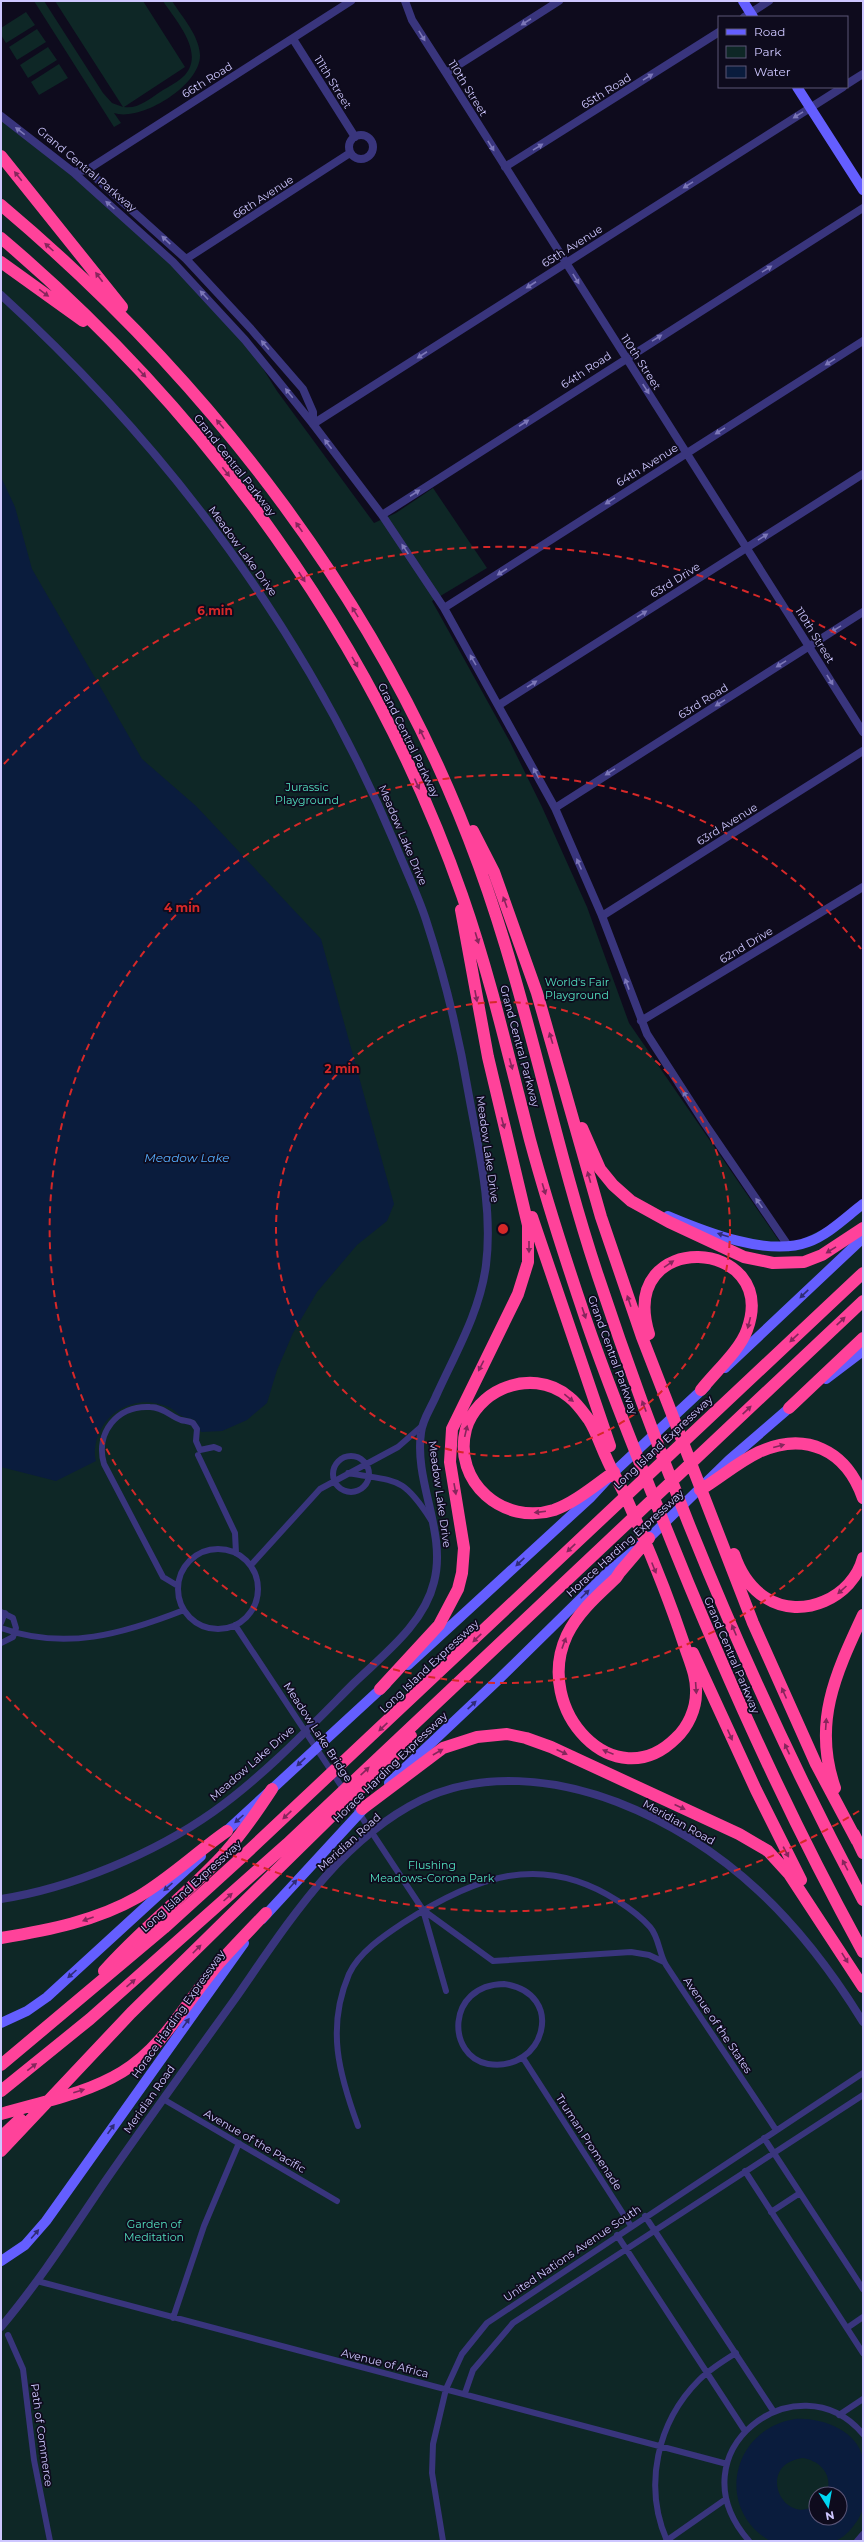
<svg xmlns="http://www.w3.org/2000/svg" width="864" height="2542" font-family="Montserrat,sans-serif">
<rect width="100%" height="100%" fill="#0e0b1d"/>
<path fill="#0e2726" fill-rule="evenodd" d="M 34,1 L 44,1 L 103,93 L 112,103 L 123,107 L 55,1 L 143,1 L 185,67 L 124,107 C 138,109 148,100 160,92 C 168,87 178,82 185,75 C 205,52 176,21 163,1 L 172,1 C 182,17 199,35 200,55 C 201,85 141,122 114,113 L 121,123 L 114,127 Z
M 26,12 L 35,25 L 6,43 L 1,35 L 1,28 Z
M 37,29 L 46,42 L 17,60 L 9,47 Z
M 48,47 L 57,60 L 28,78 L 20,65 Z
M 59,64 L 68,78 L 39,95 L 31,82 Z
M 1,116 L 173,262 L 245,340 L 277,391 L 374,523 L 396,513 L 433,488 L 487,568 L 432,601 L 510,742 L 542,807 L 587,907 L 629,1023 L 784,1248 L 845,1218 L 863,1204 L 863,2541 L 1,2541 ZM 816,2494 L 840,2494 L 840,2518 L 816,2518 Z"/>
<path fill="#0a1c3d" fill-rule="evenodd" d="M 1,477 L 15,507 L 32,569 L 142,759 L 196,806 L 321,939 L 394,1204 L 387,1221 L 357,1245 L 317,1292 L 293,1333 L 277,1370 L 267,1403 L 247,1420 L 222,1431 L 201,1432 L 196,1421 C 192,1418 189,1418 184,1417 C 178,1415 173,1408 166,1406 C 141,1396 112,1406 100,1431 C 96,1439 93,1452 96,1461 L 56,1481 L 1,1467 Z
M 795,2419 C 820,2417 858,2430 863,2459 C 864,2468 864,2502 862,2511 C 859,2521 845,2539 834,2541 C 816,2542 789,2541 770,2541 C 714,2508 732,2429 795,2419 ZM 803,2458 C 821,2461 834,2476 826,2494 L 840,2494 L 840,2518 L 816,2518 L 816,2505 C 782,2527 755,2464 803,2458 Z"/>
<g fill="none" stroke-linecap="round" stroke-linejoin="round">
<path stroke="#39357d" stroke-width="6" d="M 198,1455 L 235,1533 L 236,1553
M333 1474a18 18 0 1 1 36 0a18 18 0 1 1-36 0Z
M 348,1473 C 397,1482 402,1475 431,1520
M178 1589a40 40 0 1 1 80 0a40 40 0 1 1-80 0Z
M 251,1565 L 320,1489 L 398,1447 L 422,1426
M 178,1586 L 163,1577 L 104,1464 C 95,1433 117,1405 150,1407 C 163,1407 170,1416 181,1420 C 185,1421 189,1421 193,1423 L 197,1429 L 196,1441 L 200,1450 L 214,1447 L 219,1449
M 1,1612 L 13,1618 L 16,1628 L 13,1637 L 1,1643
M 1,1623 L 5,1613
M 235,1625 L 423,1910 L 446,1991
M 1,1628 C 65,1651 123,1634 184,1610
M 423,1910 L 493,1961 L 631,1952 L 649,1955 L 664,1962
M 504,1984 C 567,1993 545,2073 488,2064 C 447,2057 445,1985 504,1984 Z
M 523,2058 L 631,2226
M 163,2099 L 337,2201
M 358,2126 C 339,2074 326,2028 349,1974 C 359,1952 385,1935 403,1923 C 474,1877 541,1851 618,1901 C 629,1908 642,1918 650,1927 C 659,1937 659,1954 666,1965 C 702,2020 740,2075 776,2130
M 764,2138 L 863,2289
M 745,2171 L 863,2353
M 771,2212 L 800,2193
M 645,2216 L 774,2412
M 617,2235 L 745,2431
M 37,2281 L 727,2464
M 173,2318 L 204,2226 L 239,2143
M 847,2328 L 863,2317
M 8,2335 L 23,2369 L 34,2460 L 50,2541
M 465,2393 L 473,2370 L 513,2323 L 863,2095
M 839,2415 L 863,2399
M 443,2541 L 432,2473 L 433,2444 L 446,2389 L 462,2354 L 487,2323 L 863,2073
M 666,2541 L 726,2499
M 667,2541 C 643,2486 657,2422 699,2380 C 710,2369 723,2361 736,2353
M 749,2541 C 671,2452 798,2357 863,2434
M 857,2541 L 863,2534"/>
<path stroke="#39357d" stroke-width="8" d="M 405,1 L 412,20 L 446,73 L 863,732
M 744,17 L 769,1
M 293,39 L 355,137
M 446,73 L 559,1
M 847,84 L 863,74
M 1,116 L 73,172 L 173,262 L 245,340 L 313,424 L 382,515 L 444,608 L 555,808 L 602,916 L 647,1034 L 705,1124 L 789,1247
M349 147a12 12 0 1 1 24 0a12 12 0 1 1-24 0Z
M 505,167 L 719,32
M 87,170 L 186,259 L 251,329 L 303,389 L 313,412 L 313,424
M 73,172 L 87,170 L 351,1
M 186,259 L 350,153
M 1,295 C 170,449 308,635 396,846 C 406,871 418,895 426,920 C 445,978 459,1036 469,1096 C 479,1151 493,1209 486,1265 C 480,1312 455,1354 436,1396 C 431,1408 422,1420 421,1433 C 414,1482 447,1533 434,1582 C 424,1624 384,1654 354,1683 C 310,1727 265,1775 213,1812 C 155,1853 72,1888 1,1899
M 313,424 L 843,87
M 382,515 L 863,208
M 444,608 L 863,341
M 499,705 L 863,474
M 555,808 L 863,612
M 602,916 L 863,751
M 641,1021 L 863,887
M 1,2327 C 39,2282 71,2232 104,2183 C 147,2121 191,2060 235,1999 C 286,1926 338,1841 421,1800 C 482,1770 556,1779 617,1802 C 728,1845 802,1923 863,2022"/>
<path stroke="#645eff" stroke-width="10" d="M 743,1 L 753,17
M 797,87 L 863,190
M 668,1216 C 706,1232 768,1257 808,1242 C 828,1235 846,1217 863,1204
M 725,1368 L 863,1238
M 826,1379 L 863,1351
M 408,1665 L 590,1498 L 614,1472 L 706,1386
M 389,1783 L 498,1680 L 609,1571 L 649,1538 L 729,1460 L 795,1403
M 221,1836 L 386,1684
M 262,1919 L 368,1804
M 1,2023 L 27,2011 L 47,1997 L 201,1856
M 1,2261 L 25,2245 L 46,2221 L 244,1943"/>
<path stroke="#ff429a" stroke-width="12" d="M 1,156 L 122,307
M 1,205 C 210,381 385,607 479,866 C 528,1000 553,1141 598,1276 C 669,1490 757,1700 863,1900
M 1,238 C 206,412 373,640 462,895 C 490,975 509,1058 530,1140 C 546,1199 565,1258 585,1317 C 608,1385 635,1451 662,1518 C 721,1667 786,1812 863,1952
M 1,262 L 83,321
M 473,831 L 494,872 L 537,993 L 601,1217 L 642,1337 L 753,1623 L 816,1764 L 857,1841
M 582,1128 L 600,1169 L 613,1185 L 631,1201 L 669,1222 L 744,1257 L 773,1263 L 804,1262 L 822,1255 L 863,1228
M 532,1217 L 610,1446
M 649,1334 C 616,1227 781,1237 747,1330 C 740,1350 715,1372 701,1390
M 789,1408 L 863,1338
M 614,1472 C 595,1485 576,1502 554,1510 C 504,1526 452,1482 466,1429 C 471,1411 486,1396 502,1389 C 525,1379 550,1381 569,1397 C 577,1403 583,1412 589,1420 C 596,1431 600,1444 606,1457 C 611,1469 618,1481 624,1493 C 646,1542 667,1593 684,1644 C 689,1660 697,1676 696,1693 C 696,1709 688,1727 676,1738 C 615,1799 532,1710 567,1635 C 578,1612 598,1595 616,1578 L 620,1572 L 649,1538
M 700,1490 C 720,1478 738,1462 759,1452 C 806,1431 846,1450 863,1498
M 734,1554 C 740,1572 750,1588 766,1598 C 802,1621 853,1597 863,1558
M 693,1653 L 756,1790 L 801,1880
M 380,1689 L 439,1625 L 458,1589 L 462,1573 L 464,1548 L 450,1462 L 452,1429 L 518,1294 L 528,1262 L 528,1225 L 488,1057 L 461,910
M 835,1788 C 812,1723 836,1673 863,1615
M 362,1809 L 443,1748 L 477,1737 L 507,1734 L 526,1738 L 551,1747 L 739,1834 L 768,1851 L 789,1874 L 863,1987
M 854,1834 L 863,1853
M 1,1938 C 49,1930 96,1921 138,1897 C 170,1878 197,1852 227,1831
M 104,1971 C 141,1929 185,1896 223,1855 C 242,1834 257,1812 272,1789
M 1,2065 L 164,1928 L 241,1858 L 863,1273
M 1,2091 L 90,2019 L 287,1844 L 863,1301
M 1,2114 C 41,2102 86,2094 122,2072 C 165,2046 188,1999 220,1962 C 235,1945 251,1929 266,1913
M 1,2137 L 20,2119
M 1,2151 L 131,2013 L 346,1802 L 391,1760 L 411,1736"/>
</g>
<defs><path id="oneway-solid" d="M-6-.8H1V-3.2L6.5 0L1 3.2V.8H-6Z"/></defs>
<g fill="#7c77b8">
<use href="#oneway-solid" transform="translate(526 22) rotate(147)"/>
<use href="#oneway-solid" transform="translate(422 36) rotate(58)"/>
<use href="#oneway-solid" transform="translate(648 77) rotate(-32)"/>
<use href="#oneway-solid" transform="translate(798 115) rotate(148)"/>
<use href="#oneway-solid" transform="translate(20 131) rotate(-142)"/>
<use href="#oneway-solid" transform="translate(491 146) rotate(58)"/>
<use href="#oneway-solid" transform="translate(538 147) rotate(-32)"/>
<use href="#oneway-solid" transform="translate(688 185) rotate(148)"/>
<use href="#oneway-solid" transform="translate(110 205) rotate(-138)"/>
<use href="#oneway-solid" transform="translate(166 240) rotate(-137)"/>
<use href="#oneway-solid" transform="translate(767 269) rotate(-32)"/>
<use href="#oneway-solid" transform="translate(576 279) rotate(58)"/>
<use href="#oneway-solid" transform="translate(531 285) rotate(147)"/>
<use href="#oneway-solid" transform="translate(204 295) rotate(-133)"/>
<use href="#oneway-solid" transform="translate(657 338) rotate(-32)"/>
<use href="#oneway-solid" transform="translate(265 345) rotate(-130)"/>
<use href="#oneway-solid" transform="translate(422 355) rotate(147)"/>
<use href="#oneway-solid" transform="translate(830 362) rotate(148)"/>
<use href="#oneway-solid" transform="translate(646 389) rotate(57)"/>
<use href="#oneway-solid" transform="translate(289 393) rotate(-129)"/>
<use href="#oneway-solid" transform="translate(524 423) rotate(-33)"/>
<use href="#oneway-solid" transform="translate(720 431) rotate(148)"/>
<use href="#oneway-solid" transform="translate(328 444) rotate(-127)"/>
<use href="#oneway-solid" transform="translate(415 493) rotate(-33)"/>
<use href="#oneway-solid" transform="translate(610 501) rotate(148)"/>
<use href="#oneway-solid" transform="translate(763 537) rotate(-32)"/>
<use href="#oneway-solid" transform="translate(405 549) rotate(-124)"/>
<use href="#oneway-solid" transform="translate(502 572) rotate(147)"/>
<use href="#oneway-solid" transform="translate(642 614) rotate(-32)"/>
<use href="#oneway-solid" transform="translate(836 629) rotate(148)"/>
<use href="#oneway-solid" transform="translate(473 660) rotate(-120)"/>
<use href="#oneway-solid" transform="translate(781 664) rotate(148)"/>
<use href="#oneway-solid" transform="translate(830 680) rotate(58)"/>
<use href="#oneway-solid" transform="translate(532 684) rotate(-32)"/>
<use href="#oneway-solid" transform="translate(720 703) rotate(148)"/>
<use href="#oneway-solid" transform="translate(610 772) rotate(148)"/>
<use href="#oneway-solid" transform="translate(536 773) rotate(-119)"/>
<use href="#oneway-solid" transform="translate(579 864) rotate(-114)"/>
<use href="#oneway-solid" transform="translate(627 984) rotate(-110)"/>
<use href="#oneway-solid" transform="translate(686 1096) rotate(-123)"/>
<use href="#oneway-solid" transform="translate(759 1203) rotate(-125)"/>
</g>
<g fill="#86265c">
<use href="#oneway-solid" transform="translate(18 176) rotate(-129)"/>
<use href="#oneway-solid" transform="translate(49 247) rotate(-138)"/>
<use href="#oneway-solid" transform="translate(99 277) rotate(-127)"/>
<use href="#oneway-solid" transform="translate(44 293) rotate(36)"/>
<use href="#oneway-solid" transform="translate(142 373) rotate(47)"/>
<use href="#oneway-solid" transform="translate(220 424) rotate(-130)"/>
<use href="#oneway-solid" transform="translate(226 472) rotate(52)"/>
<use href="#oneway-solid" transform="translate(299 527) rotate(-125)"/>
<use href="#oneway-solid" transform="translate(302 577) rotate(57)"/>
<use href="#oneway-solid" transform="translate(355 612) rotate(-122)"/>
<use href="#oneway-solid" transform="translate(355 662) rotate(60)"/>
<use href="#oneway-solid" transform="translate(422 734) rotate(-116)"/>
<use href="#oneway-solid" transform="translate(417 784) rotate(66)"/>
<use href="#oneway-solid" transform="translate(505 902) rotate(-110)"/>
<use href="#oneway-solid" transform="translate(477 938) rotate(73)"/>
<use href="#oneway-solid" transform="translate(476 996) rotate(79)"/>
<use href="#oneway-solid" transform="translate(551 1038) rotate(-107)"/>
<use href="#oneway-solid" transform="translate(511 1064) rotate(75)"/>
<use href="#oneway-solid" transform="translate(503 1123) rotate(75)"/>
<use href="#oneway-solid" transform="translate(589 1177) rotate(-106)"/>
<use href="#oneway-solid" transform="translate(544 1189) rotate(73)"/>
<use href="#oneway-solid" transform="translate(529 1247) rotate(90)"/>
<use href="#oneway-solid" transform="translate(831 1250) rotate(148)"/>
<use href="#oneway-solid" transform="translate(669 1264) rotate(-34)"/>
<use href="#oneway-solid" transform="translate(629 1301) rotate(-109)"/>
<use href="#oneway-solid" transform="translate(584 1313) rotate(71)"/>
<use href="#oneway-solid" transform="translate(841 1321) rotate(-43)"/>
<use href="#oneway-solid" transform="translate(749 1323) rotate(104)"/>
<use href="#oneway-solid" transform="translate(794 1338) rotate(137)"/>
<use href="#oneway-solid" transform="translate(481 1366) rotate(117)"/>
<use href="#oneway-solid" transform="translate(569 1398) rotate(39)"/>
<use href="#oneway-solid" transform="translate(644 1406) rotate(-111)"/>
<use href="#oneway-solid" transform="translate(747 1410) rotate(-43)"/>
<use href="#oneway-solid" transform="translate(466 1431) rotate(-77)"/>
<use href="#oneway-solid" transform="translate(779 1446) rotate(-15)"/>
<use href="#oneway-solid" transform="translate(455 1489) rotate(80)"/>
<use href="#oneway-solid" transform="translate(540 1512) rotate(173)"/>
<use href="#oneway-solid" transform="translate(571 1548) rotate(136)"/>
<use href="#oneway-solid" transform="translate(654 1568) rotate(68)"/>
<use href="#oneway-solid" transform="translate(842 1590) rotate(138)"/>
<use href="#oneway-solid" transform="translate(734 1630) rotate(-113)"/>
<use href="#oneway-solid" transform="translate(477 1638) rotate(136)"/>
<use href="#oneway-solid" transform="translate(564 1643) rotate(-70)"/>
<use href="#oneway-solid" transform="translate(696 1688) rotate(86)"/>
<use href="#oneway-solid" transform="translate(784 1693) rotate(-114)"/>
<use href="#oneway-solid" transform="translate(826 1724) rotate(-86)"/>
<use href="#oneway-solid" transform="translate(383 1727) rotate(137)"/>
<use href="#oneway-solid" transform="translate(730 1735) rotate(66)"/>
<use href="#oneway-solid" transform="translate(787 1749) rotate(-115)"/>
<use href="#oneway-solid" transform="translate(438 1752) rotate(-30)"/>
<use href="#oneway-solid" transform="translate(562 1752) rotate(25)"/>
<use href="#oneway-solid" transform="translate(608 1752) rotate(-158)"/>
<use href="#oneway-solid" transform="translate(365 1771) rotate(-43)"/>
<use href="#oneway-solid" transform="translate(680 1807) rotate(25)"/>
<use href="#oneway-solid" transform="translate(287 1815) rotate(137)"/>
<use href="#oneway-solid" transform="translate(786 1852) rotate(62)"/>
<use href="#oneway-solid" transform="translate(845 1865) rotate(-118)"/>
<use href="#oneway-solid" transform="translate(228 1897) rotate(-42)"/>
<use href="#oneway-solid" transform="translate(88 1919) rotate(160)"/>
<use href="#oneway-solid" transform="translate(197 1949) rotate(-45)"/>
<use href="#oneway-solid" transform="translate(845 1958) rotate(58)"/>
<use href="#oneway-solid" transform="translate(131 1983) rotate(-41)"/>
<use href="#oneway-solid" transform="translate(32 2067) rotate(-38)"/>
<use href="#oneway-solid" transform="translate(79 2091) rotate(-17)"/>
</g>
<g fill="#302c77">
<use href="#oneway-solid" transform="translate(723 1235) rotate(-163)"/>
<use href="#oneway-solid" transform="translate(804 1294) rotate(136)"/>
<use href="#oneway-solid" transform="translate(520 1562) rotate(137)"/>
<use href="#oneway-solid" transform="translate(585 1594) rotate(-45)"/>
<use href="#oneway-solid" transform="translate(472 1705) rotate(-43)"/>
<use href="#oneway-solid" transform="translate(301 1762) rotate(137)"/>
<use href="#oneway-solid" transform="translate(239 1819) rotate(138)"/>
<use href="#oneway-solid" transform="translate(293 1884) rotate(-48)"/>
<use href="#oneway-solid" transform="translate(168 1887) rotate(138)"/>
<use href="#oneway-solid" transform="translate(72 1974) rotate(138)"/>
<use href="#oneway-solid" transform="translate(186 2023) rotate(-55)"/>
<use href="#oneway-solid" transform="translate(111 2129) rotate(-55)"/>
<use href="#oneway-solid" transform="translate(35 2234) rotate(-49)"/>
</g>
<g fill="none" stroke="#d62828" stroke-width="2" stroke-dasharray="7 5">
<circle cx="503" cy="1229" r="227"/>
<path d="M861 1509A454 454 0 1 1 861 949"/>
<path d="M859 1811A682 682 0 0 1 4 1694M4 764A682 682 0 0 1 859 647"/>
</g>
<g text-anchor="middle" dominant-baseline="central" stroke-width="3.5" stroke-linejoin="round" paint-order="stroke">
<g font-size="11" fill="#cec7ff" stroke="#0e0b1d">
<text transform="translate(207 80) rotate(-32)">66th Road</text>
<text transform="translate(333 82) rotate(58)">111th Street</text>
<text transform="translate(468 88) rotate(58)">110th Street</text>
<text transform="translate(606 91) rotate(-32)">65th Road</text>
<text transform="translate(87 169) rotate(40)">Grand Central Parkway</text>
<text transform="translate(263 197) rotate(-33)">66th Avenue</text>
<text transform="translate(572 246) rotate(-32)">65th Avenue</text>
<text transform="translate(641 362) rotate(57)">110th Street</text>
<text transform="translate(586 370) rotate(-33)">64th Road</text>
<text transform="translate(235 465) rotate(52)">Grand Central Parkway</text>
<text transform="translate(647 465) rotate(-32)">64th Avenue</text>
<text transform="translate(243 551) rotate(54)">Meadow Lake Drive</text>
<text transform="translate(675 580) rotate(-32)">63rd Drive</text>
<text transform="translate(815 635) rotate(58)">110th Street</text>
<text transform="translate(703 701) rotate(-32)">63rd Road</text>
<text transform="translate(409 740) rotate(64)">Grand Central Parkway</text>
<text transform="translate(727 824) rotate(-32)">63rd Avenue</text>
<text transform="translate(403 835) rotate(67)">Meadow Lake Drive</text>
<text transform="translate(746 945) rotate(-31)">62nd Drive</text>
<text transform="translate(520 1046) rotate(75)">Grand Central Parkway</text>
<text transform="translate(488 1149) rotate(82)">Meadow Lake Drive</text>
<text transform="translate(613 1355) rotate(70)">Grand Central Parkway</text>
<text transform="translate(663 1442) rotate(-43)">Long Island Expressway</text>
<text transform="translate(440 1494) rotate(82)">Meadow Lake Drive</text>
<text transform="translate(625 1543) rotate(-42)">Horace Harding Expressway</text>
<text transform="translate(732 1655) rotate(67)">Grand Central Parkway</text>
<text transform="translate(429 1666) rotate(-43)">Long Island Expressway</text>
<text transform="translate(318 1732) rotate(57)">Meadow Lake Bridge</text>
<text transform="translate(252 1763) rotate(-41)">Meadow Lake Drive</text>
<text transform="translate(390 1767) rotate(-44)">Horace Harding Expressway</text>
<text transform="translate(679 1822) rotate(29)">Meridian Road</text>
<text transform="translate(349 1842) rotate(-42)">Meridian Road</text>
<text transform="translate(191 1886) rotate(-42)">Long Island Expressway</text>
<text transform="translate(178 2014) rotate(-55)">Horace Harding Expressway</text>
<text transform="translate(718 2025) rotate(56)">Avenue of the States</text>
<text transform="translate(149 2099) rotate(-55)">Meridian Road</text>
<text transform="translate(255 2141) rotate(30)">Avenue of the Pacific</text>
<text transform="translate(589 2142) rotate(57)">Truman Promenade</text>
<text transform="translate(572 2253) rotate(-34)">United Nations Avenue South</text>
<text transform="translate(385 2363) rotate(14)">Avenue of Africa</text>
<text transform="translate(42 2435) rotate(82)">Path of Commerce</text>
</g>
<g font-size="11" fill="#52e0bf" stroke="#0e0b1d">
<text x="307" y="787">Jurassic<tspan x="307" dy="13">Playground</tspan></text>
<text x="577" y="982">World's Fair<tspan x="577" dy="13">Playground</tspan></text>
<text x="432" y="1865">Flushing<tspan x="432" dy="13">Meadows-Corona Park</tspan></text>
<text x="154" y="2224">Garden of<tspan x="154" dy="13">Meditation</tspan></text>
</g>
<g font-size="12" font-style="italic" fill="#55aeff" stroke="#0e0b1d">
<text x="187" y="1157">Meadow Lake</text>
</g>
</g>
<circle cx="503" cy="1229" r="6" fill="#d62828" stroke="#0e0b1d" stroke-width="2"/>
<g font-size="12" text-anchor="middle" font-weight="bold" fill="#d62828" stroke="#0e0b1d" stroke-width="3.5" stroke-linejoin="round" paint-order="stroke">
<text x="215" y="615">6 min</text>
<text x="182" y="912">4 min</text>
<text x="342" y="1073">2 min</text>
</g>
<rect width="864" height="2542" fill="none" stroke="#cec7ff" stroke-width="4"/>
<rect x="718" y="16" width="130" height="72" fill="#0e0b1d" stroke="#5b5677"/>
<rect x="726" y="29" width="20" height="6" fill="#645eff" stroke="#5b5677"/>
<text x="754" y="36" font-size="12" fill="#cec7ff">Road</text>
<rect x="726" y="46" width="20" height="12" fill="#0e2726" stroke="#5b5677"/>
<text x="754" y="56" font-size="12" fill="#cec7ff">Park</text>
<rect x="726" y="66" width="20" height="12" fill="#0a1c3d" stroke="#5b5677"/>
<text x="754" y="76" font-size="12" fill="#cec7ff">Water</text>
<g transform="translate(828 2506) rotate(169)"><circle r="19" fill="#0e0b1d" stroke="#5b5677"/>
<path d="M0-3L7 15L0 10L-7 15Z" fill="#00d6f2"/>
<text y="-6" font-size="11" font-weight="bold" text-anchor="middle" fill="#cec7ff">N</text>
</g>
</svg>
